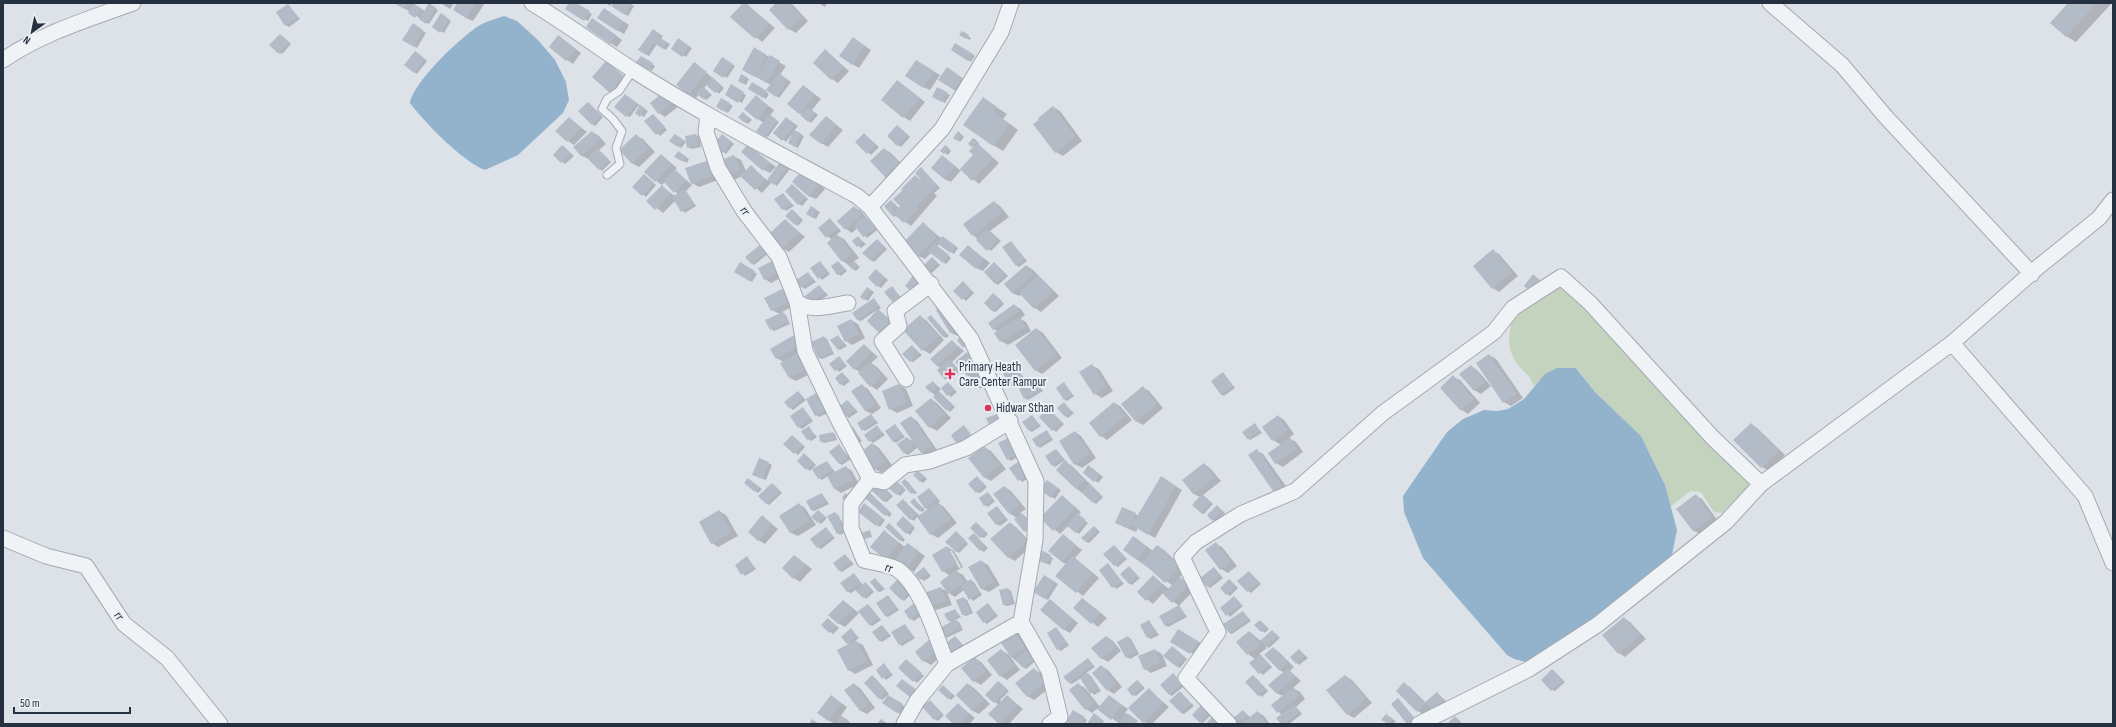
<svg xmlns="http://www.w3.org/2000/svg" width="2116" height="727" font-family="'Sofia Sans Condensed',sans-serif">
<rect width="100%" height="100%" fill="#dde2e9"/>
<path fill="#c4d3bd" d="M 1567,281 L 1751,484 L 1744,498 L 1729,506 L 1722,513 L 1714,512 L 1701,492 L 1690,491 L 1670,507 L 1665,485 L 1641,436 L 1595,392 L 1577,368 C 1555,368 1549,370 1534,386 C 1528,372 1526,375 1519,366 C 1506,350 1508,335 1513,317 Z"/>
<path fill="#93b3cd" d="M 504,16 L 517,21 L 538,40 L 555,60 L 566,82 L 569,100 L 563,113 L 518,155 L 485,170 C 463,162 424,122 410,103 C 414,81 461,37 480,25 C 487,21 496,19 504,16 Z
M 1557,368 L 1576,368 L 1595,392 L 1641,436 L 1665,485 L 1677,530 L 1672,555 L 1667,562 L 1576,633 L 1526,662 L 1514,659 L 1507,655 L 1423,558 L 1404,512 L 1403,496 L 1447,432 L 1463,419 L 1484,410 L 1498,411 L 1508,409 L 1524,399 L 1545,374 Z"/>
<path fill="#0003" fill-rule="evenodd" d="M 396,3 L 416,3 L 415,5 L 425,11 L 429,4 L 438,10 L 429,24 Z
M 440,3 L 454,3 L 450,9 Z
M 459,3 L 485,3 L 473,21 L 466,18 Z
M 570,3 L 574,3 L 592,14 L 588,21 L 567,9 Z
M 605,3 L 612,3 L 610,6 Z
M 615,3 L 629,3 L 634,6 L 628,16 L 613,6 Z
M 745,3 L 775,28 L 762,42 L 731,17 Z
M 778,3 L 791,3 L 808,21 L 796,33 L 789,29 L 770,10 Z
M 818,3 L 827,3 L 825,7 Z
M 2069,3 L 2112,3 L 2076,42 L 2066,36 Z
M 288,5 L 300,19 L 289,27 L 286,25 Z
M 610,13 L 629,25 L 624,34 L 617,30 Z
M 441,15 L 451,21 L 444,33 L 433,27 Z
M 599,23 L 622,40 L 617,47 L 610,43 Z
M 413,25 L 426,33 L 417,48 L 404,40 Z
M 656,32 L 663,36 L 661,39 L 670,44 L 666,50 L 657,44 L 649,56 L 639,50 Z
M 962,32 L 971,38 L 970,40 L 960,35 Z
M 559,36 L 581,53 L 573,64 L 567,60 Z
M 283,37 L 291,44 L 282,54 L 280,53 Z
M 678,40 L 692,48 L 686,57 L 672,49 Z
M 859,42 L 871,50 L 859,68 L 852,64 Z
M 956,44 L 975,56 L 971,62 L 952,49 Z
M 754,49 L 786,66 L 780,75 L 791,82 L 779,98 L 776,96 L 771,85 L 743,70 Z
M 825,50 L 849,71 L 838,83 L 832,79 Z
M 419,54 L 427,61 L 417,74 L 414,72 Z
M 641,57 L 655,66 L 652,71 L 638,62 Z
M 723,58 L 735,66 L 727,78 L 715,71 Z
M 606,62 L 630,81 L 617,96 L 611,92 Z
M 695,63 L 724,88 L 719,94 L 707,84 L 704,88 L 712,95 L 706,100 L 699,94 L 696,98 L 689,94 Z
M 923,65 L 940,75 L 930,90 L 923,87 Z
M 948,68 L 968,82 L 961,93 L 954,90 Z
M 742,75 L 749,79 L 746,85 L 739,81 Z
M 898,81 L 925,102 L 910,121 L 904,117 Z
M 752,83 L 769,94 L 766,99 L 749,89 Z
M 731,86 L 746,95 L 742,103 L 726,94 Z
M 804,86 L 821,99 L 812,110 L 818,115 L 811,123 L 800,113 Z
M 938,88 L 950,95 L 945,103 L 933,96 Z
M 665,92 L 679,106 L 665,117 L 659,113 Z
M 756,96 L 774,110 L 770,116 L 779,122 L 768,137 L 765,136 L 764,123 L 758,119 Z
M 628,97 L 648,111 L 644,117 L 636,113 L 640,107 L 638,106 L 630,117 L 627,116 Z
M 983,98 L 1007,114 L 1003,119 L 1018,130 L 1003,151 L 993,145 Z
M 722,99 L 733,106 L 728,113 L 717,106 Z
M 588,103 L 603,117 L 595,126 L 592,124 Z
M 1053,107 L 1060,111 L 1082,141 L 1063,156 L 1056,152 L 1035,125 Z
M 653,115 L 667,130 L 660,136 L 646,122 Z
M 746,115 L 752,120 L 748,124 L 745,122 Z
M 826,117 L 843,130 L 828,147 L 821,143 Z
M 569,118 L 587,132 L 574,145 L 568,141 Z
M 789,120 L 798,126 L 794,131 L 804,136 L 798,148 L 789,143 L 793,133 L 786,142 L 775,133 Z
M 898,126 L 910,137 L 901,147 L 898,145 Z
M 592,132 L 599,136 L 606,144 L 599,150 L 611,162 L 602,171 L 589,159 L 582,156 L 574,147 Z
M 864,134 L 879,147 L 871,155 L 856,142 Z
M 961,134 L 964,137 L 960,142 L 958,140 Z
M 696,135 L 699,137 L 701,147 L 691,149 L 688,147 L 686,137 Z
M 636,136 L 643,139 L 655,152 L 639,167 L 632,163 Z
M 678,136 L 686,142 L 681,148 L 671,140 Z
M 725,137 L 734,144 L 726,154 L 714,145 Z
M 977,141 L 979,143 L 978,144 L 999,163 L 979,184 L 962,169 L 951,182 L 944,179 L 942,156 L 960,170 L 975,155 L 974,147 L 972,146 Z
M 563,146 L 574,156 L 565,164 L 554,155 Z
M 748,146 L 776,167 L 770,173 L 764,170 Z
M 948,148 L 951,151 L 948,155 L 942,151 Z
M 884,149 L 891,153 L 906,168 L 893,181 L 887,177 Z
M 678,153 L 689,159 L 687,163 L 676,156 Z
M 661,155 L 677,168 L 675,170 L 692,185 L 686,191 L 696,206 L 685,213 L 675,201 L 663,213 L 648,201 L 662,187 L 675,196 L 678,194 L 665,182 L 662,185 L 656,181 Z
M 734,156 L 741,160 L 746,171 L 751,167 L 768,181 L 784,164 L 790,169 L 777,186 L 772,182 L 762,193 L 742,176 L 734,180 L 727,176 Z
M 706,162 L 713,166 L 718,180 L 699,187 L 692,183 Z
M 921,169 L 940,188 L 934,193 L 937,196 L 911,226 L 898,217 L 894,216 L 885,206 L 891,201 L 899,208 L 901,206 L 895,199 L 915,177 L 923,181 Z
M 644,175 L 656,185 L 646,197 L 634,187 Z
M 809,175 L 825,189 L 816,199 L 809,196 Z
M 792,185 L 808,199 L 802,206 L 799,204 Z
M 783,194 L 794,206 L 786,211 L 775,200 Z
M 994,202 L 1000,206 L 1009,217 L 990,231 L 1001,241 L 991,251 L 973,235 L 964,224 Z
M 811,207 L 820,212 L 816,219 L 807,214 Z
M 854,207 L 861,211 L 877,230 L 867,238 L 857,228 L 852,233 L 846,229 Z
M 792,210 L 803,220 L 798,226 L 795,224 Z
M 830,219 L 841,231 L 836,235 L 844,239 L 859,258 L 853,262 L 860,267 L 856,271 L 843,261 L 832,240 L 819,228 Z
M 785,220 L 805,237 L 789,252 L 782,248 Z
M 923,223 L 941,238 L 945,239 L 958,248 L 954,254 L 939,244 L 937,246 L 951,258 L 946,264 L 931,253 L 925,259 L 918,256 Z
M 858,238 L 866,244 L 861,248 L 854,242 Z
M 877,240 L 887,249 L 874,262 L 871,260 Z
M 1011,242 L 1027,261 L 1019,267 L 1016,265 Z
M 761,245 L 769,253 L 754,265 L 751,263 Z
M 968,246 L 990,263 L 983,271 L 976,268 Z
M 1493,251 L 1499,254 L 1518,276 L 1499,292 L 1493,288 L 1474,266 Z
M 933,259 L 940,265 L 932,273 L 929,271 Z
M 820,262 L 830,274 L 822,280 L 811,268 Z
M 838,262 L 847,271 L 841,276 L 838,274 Z
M 740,263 L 757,274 L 752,282 L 735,272 Z
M 994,263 L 1008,276 L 998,285 L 995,283 Z
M 1027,266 L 1033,270 L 1059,296 L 1041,312 L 1035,308 L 1022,294 L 1019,296 L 1012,293 L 1005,284 Z
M 759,268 L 788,274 L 771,283 L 765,279 Z
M 876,270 L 888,280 L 881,288 L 878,286 Z
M 808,273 L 816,282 L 805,289 L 802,287 Z
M 963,282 L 974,293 L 966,301 L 955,291 Z
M 819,286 L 828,295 L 811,307 Z
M 892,287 L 903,300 L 897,305 Z
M 867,288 L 874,292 L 868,301 L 861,297 Z
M 782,290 L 788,294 L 794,306 L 782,312 L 786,315 L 790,324 L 774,331 L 771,329 L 780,314 L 772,310 Z
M 996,296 L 1004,304 L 996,312 L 993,311 Z
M 874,299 L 881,308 L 878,310 L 900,329 L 877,310 L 861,321 L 858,320 L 853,313 Z
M 1014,305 L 1021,309 L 1025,315 L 1020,319 L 1026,322 L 1031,331 L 1008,345 L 1001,341 L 996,333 L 998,332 L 994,329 Z
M 937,311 L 965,332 L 958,336 L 951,333 Z
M 931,316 L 949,336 L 946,338 L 943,336 Z
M 920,317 L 926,320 L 944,340 L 930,354 L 923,350 Z
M 851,320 L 858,324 L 865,338 L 852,345 L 846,341 Z
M 1037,329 L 1043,333 L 1062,358 L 1042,374 L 1035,370 Z
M 794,336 L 801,340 L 818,370 L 796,381 L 790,378 L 784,362 L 776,358 Z
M 838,336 L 847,346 L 840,350 L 837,349 Z
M 824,337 L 827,339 L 834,354 L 822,359 L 819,358 Z
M 952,341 L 964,351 L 952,362 L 960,371 L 949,381 L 938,371 L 941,368 L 937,366 Z
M 864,345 L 878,357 L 871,363 L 877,367 L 888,379 L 877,390 L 871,386 L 860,372 L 855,369 Z
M 912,346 L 922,355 L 913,362 L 910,361 Z
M 968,353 L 974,357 L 987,383 L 980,389 L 974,379 L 967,375 Z
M 1489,355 L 1496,359 L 1523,398 L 1511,406 L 1504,402 Z
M 839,357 L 847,366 L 839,372 L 831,364 Z
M 1092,366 L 1099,369 L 1113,391 L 1102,398 L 1095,394 L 1081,373 Z
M 1471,366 L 1477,370 L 1491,386 L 1481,394 L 1474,390 Z
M 1015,367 L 1026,380 L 1016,388 L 1013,386 Z
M 1223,373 L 1235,388 L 1224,396 L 1221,394 Z
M 843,374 L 850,381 L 844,386 L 841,384 Z
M 1453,377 L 1460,380 L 1480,403 L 1468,414 L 1462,410 Z
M 1035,381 L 1043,391 L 1028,400 L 1025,398 Z
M 933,382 L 941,389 L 938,392 L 955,407 L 950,412 L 927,387 Z
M 948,384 L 957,392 L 951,397 L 942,388 Z
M 1064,384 L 1074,396 L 1067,401 L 1064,399 Z
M 862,385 L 868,389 L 881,408 L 871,415 L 878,423 L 865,431 L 858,423 L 872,414 L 866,411 L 852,391 Z
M 899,385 L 906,389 L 913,406 L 897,413 L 890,409 Z
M 1143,388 L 1149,391 L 1163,408 L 1143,425 L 1136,421 Z
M 798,393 L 806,400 L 793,410 L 786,403 Z
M 816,395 L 819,396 L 828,413 L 819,417 L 816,415 Z
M 931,399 L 937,403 L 951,418 L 937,431 L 930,427 Z
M 848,401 L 858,412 L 849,418 L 839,408 Z
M 1115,403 L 1121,407 L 1132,420 L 1107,440 L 1101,436 Z
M 1064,404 L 1074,413 L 1068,418 L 1066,416 Z
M 803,408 L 813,421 L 802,429 L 799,427 Z
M 1048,409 L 1064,424 L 1056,432 L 1040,417 Z
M 1032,416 L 1041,426 L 1032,432 L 1030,431 Z
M 1278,416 L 1284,420 L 1294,434 L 1289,438 L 1296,442 L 1303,452 L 1283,467 L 1276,463 L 1269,453 L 1281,445 L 1273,440 L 1263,427 Z
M 911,417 L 917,421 L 937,450 L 928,456 L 921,452 L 918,447 L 908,455 L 905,453 L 907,438 L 914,442 Z
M 1255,424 L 1262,433 L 1250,440 L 1247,438 Z
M 1751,424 L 1757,428 L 1785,455 L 1769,471 L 1762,467 L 1735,440 Z
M 895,425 L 905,437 L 896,443 L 893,441 Z
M 964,426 L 975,439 L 959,445 Z
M 877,427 L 885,435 L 873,443 L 865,435 Z
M 809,428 L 817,437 L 811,441 L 808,439 Z
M 853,428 L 862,441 L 858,443 Z
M 1047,431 L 1053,440 L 1040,448 L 1038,446 Z
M 1075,432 L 1081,436 L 1096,458 L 1082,468 L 1075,464 Z
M 832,433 L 835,434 L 837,440 L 824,443 L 821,441 Z
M 795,438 L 805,447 L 798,455 L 785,444 Z
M 1000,443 L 1021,455 L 1011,461 L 1008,459 Z
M 873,444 L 879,448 L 892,465 L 882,473 L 875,469 Z
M 839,446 L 851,459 L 842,465 L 839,463 Z
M 984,447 L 991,451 L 1006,469 L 991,481 L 984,477 Z
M 1056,450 L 1065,460 L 1055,467 L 1053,465 Z
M 1257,451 L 1263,454 L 1288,489 L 1281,494 L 1274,491 L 1250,455 Z
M 807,456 L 816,465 L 810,471 L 798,461 Z
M 760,459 L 772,465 L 766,480 L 757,477 Z
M 1064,461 L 1071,465 L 1103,497 L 1096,504 L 1076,488 Z
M 827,462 L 836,473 L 846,467 L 852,471 L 859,484 L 841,493 L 835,489 L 828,476 L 822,480 L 819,478 L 814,470 Z
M 1018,463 L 1029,478 L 1022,482 L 1011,468 Z
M 1204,464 L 1210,468 L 1221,481 L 1203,495 L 1213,504 L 1204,514 L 1201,513 L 1200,497 L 1194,494 L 1183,480 Z
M 1092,468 L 1103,477 L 1098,483 L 1084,472 Z
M 921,473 L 927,479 L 923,483 L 920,481 Z
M 977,477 L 987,487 L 980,493 L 977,492 Z
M 1161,478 L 1182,490 L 1155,538 L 1138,528 L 1136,532 L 1122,526 L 1122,508 L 1139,516 Z
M 905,480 L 908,482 L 917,493 L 915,494 L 912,493 Z
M 751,481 L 762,489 L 758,493 L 745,483 Z
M 895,481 L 906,490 L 900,496 L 887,486 Z
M 1050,483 L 1061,490 L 1055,499 L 1041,490 Z
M 881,485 L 893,496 L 887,502 L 884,501 Z
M 775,486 L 782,493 L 769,505 L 766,503 Z
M 1005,487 L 1011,491 L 1026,509 L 1020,513 L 1025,516 L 1034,528 L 1028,533 L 1015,519 L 1017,518 L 1009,513 Z
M 929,489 L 940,501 L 938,503 L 944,507 L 957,523 L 938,538 L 931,534 L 918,516 L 914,521 L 911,519 L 903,500 L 920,516 L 929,510 L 926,508 Z
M 822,494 L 829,504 L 814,511 L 811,510 Z
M 988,494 L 995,501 L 988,507 L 985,505 Z
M 872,495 L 892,514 L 889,517 L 866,497 Z
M 1062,496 L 1081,512 L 1078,516 L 1088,523 L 1079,534 L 1068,526 L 1060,534 L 1041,518 Z
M 1696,496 L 1702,499 L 1718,521 L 1700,534 L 1694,531 L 1678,509 Z
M 914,499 L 925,510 L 922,512 L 919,510 Z
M 799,504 L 805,508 L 816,525 L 798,536 L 791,533 L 780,516 Z
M 867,506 L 885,520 L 880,527 L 859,512 Z
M 1217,506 L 1225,513 L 1216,522 L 1213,520 Z
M 997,507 L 1008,520 L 1000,526 L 997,524 Z
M 719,511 L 726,515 L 738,536 L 718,547 L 712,543 Z
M 818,511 L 827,518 L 821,524 L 819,522 Z
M 835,513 L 838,515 L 847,531 L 840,535 L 838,533 Z
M 763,517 L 778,529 L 765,544 L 758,540 Z
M 906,519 L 915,528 L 910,535 L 907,533 Z
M 976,523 L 988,534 L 984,538 L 981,537 Z
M 1010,523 L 1016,527 L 1033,545 L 1015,561 L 1008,557 Z
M 892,526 L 905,540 L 903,542 L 900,540 Z
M 1094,527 L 1100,532 L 1089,543 L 1086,542 Z
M 826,529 L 835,538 L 821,549 L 818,547 Z
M 884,531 L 905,547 L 913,548 L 925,556 L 914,572 L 894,559 L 892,562 L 886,558 Z
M 959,534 L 968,544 L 959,553 L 956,551 Z
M 974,534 L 988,548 L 984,552 L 981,550 Z
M 1063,535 L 1082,550 L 1075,558 L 1099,578 L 1083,596 L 1057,576 L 1066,564 L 1062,562 Z
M 1134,537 L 1153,551 L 1158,546 L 1164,550 L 1186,570 L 1179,578 L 1195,589 L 1179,606 L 1163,593 L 1153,604 L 1138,592 L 1153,576 L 1169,589 L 1173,586 L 1124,550 Z
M 1216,544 L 1222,547 L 1237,566 L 1228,573 L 1221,569 Z
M 1114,546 L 1127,559 L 1118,567 L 1115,565 Z
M 947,547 L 954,551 L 963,567 L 956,571 L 963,575 L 968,582 L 971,581 L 974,582 L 982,595 L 973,601 L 964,590 L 955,597 L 947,592 L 952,605 L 936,610 L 929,606 L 941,588 L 949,593 L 950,576 L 943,571 ZM 949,551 L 952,551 L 961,567 L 959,568 Z
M 1039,551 L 1053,558 L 1050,565 L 1039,560 Z
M 845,555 L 854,564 L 842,572 L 839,570 Z
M 795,556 L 812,569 L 800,582 L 794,578 Z
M 747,558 L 756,569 L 745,576 L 736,565 Z
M 981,561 L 988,565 L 1000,585 L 989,592 L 982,589 L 970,568 Z
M 1108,564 L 1124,584 L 1116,589 L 1101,570 Z
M 924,568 L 931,576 L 924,581 L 916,574 Z
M 1129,568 L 1140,578 L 1132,585 L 1129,583 Z
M 1214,568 L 1223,578 L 1210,588 L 1207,586 Z
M 1249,572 L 1261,584 L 1251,593 L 1248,591 Z
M 854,574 L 863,585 L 865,583 L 868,585 L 874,592 L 866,599 L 856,590 L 851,593 L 848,592 L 842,583 Z
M 1044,576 L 1058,584 L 1048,600 L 1035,592 Z
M 875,579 L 885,589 L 880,592 L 877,591 Z
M 1230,580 L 1238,588 L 1230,596 L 1227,594 Z
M 890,588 L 912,593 L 904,601 Z
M 1008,589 L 1011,591 L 1015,604 L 1007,606 L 1004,605 Z
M 888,596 L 899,610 L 888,617 L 885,616 Z
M 1234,597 L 1243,606 L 1230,617 L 1221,608 Z
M 964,598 L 967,600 L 973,613 L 966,616 L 963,615 L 957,601 Z
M 1083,599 L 1107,618 L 1098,627 L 1075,608 Z
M 1050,600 L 1078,623 L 1070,633 L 1063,629 Z
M 844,601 L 859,613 L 845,627 L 838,623 Z
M 917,603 L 926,612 L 914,621 L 911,619 Z
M 868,605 L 881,620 L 872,626 L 869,624 Z
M 988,605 L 998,616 L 987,624 L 984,622 Z
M 1179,606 L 1187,617 L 1168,627 L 1165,625 Z
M 955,610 L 961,617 L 955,620 L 959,622 L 963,630 L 944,639 L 941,637 L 953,623 L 948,620 Z
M 1243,612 L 1251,621 L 1232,634 L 1229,633 Z
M 1624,618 L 1630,622 L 1646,639 L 1625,657 L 1619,653 Z
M 828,619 L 839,628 L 833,634 L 822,625 Z
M 1149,621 L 1159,635 L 1151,639 L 1148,637 Z
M 1260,621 L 1269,629 L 1265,633 L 1256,626 Z
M 905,625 L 915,638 L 902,646 L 900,644 Z
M 882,626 L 891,636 L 882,642 L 879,640 Z
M 1056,628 L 1069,645 L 1061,651 L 1058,649 Z
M 851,630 L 859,638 L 855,641 L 863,645 L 873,665 L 855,674 L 849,670 L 850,645 L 848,643 Z
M 1178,630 L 1204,645 L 1197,656 L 1171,641 Z
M 1013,631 L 1019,634 L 1029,649 L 1039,658 L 1026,669 L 1009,655 L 1020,670 L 1007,680 L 1001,676 L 988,660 L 1001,650 L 1011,656 Z
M 1250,632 L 1261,641 L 1275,633 L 1280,638 L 1269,648 L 1264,644 L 1267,648 L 1259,654 L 1272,667 L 1263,675 L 1251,663 L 1255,659 L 1248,654 Z
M 955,637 L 964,646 L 952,652 Z
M 1107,637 L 1113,641 L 1121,651 L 1108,662 L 1101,658 Z
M 1128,637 L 1131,639 L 1139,654 L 1130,659 L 1127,657 Z
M 1273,648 L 1279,652 L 1294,667 L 1290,671 L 1301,681 L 1293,688 L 1300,692 L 1305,699 L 1296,707 L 1302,714 L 1289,724 L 1282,724 L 1282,715 L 1272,705 L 1283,696 L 1276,693 L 1284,673 L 1280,670 Z
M 1175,649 L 1187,659 L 1180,668 L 1177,666 Z
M 1155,650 L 1162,654 L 1167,666 L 1151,673 L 1145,669 Z
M 1299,650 L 1308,658 L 1299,665 L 1291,657 Z
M 916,652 L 945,653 L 931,665 L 924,661 Z
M 975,658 L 981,662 L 992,675 L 981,685 L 974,681 L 963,668 Z
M 1088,659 L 1095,667 L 1086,673 L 1091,676 L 1101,691 L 1094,695 L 1081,678 L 1072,684 L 1069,683 Z
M 906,660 L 924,676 L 917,683 L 899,668 Z
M 884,665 L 893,675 L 886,680 L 877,670 Z
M 1101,666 L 1108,670 L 1122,687 L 1114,694 L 1108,690 Z
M 1034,670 L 1041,673 L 1051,687 L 1034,700 L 1027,696 Z
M 1553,670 L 1565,682 L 1555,691 L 1552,690 Z
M 1173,674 L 1184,686 L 1172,696 L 1169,694 Z
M 1345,676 L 1352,680 L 1372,703 L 1354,718 L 1347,714 Z
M 875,678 L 889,694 L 882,700 L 879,698 Z
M 1256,678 L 1268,691 L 1262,697 L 1259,695 Z
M 1137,681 L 1145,688 L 1136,696 L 1133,695 Z
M 999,682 L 1009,691 L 1000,700 L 1002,702 L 1007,696 L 1023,709 L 1009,724 L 999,723 L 999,705 L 995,702 Z
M 854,684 L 860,688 L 875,708 L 867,714 L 861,711 Z
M 968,684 L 974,688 L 990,704 L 979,714 L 973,711 L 957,695 Z
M 1078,684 L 1085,688 L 1100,707 L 1109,696 L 1128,709 L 1125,713 L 1139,722 L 1120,724 L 1098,708 L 1092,713 L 1086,709 Z
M 1404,684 L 1410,687 L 1426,703 L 1437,693 L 1447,702 L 1436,711 L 1432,708 L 1424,715 L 1418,711 L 1397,691 Z
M 943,686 L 955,696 L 951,700 L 948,698 Z
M 1149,690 L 1169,707 L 1152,724 L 1143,722 Z
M 1180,692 L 1194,706 L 1184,714 L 1181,713 Z
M 831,696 L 847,707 L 841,716 L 850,722 L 849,724 L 835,724 L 828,720 Z
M 889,696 L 905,707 L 900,714 L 884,703 Z
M 1398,699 L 1418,722 L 1416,724 L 1409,724 Z
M 930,701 L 944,715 L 938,721 L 935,719 Z
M 958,704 L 975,718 L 969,724 L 954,724 Z
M 1202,705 L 1212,714 L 1203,723 L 1200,722 Z
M 1073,711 L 1087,720 L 1085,724 L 1072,724 Z
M 1243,711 L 1251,718 L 1258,712 L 1264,716 L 1270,724 L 1237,724 L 1233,719 Z
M 1389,717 L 1396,721 L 1393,724 L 1388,724 L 1383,720 Z"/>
<path fill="#b3bbc6" d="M 394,3 L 407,3 L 404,9 Z
M 429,3 L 436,8 L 426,24 L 419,19 Z
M 457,3 L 476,3 L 466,18 L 453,10 Z
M 569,3 L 576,3 L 590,11 L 584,21 L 565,9 Z
M 614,3 L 630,3 L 632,4 L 625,15 L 611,6 Z
M 743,3 L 746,3 L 769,24 L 755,39 L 730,17 Z
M 776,3 L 789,3 L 802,17 L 788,30 L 769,10 Z
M 2068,3 L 2097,3 L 2066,37 L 2050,23 Z
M 288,4 L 298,17 L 285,26 L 276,12 Z
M 414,4 L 421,8 L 415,18 L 408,13 Z
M 604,8 L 623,21 L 617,31 L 597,18 Z
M 441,13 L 449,19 L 440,33 L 432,27 Z
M 592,18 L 616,35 L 610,44 L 586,27 Z
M 413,23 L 423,30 L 414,47 L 402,40 Z
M 653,29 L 660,34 L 658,37 L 667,42 L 663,49 L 654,43 L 646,55 L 638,50 Z
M 962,31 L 969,35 L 966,39 L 959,35 Z
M 280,34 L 289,42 L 279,54 L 269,45 Z
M 558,35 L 576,49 L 566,61 L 549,47 Z
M 853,37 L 865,46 L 852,65 L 839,56 Z
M 678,38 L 689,46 L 682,57 L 671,49 Z
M 955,43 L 973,54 L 968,61 L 951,50 Z
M 754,47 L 767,55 L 755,77 L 742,70 Z
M 825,49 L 844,67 L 831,80 L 813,63 Z
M 415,51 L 425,59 L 414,73 L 404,65 Z
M 770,55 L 780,61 L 766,83 L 756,76 Z
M 641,56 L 653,63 L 649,70 L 636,62 Z
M 722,57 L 733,64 L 723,78 L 713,71 Z
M 916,60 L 934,71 L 923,88 L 905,76 Z
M 606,61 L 624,76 L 610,93 L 592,77 Z
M 694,62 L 707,72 L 689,95 L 676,85 Z
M 947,67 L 962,78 L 954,90 L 938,80 Z
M 779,73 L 788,80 L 776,97 L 766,90 Z
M 741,74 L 747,77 L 743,84 L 738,81 Z
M 712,77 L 722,86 L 715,93 L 705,84 Z
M 897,80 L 920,98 L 903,118 L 881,100 Z
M 752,82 L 767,91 L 763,98 L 748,89 Z
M 731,84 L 744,92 L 738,103 L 725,95 Z
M 803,85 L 815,95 L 799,114 L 787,104 Z
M 703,86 L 709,93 L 703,99 L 696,93 Z
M 937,87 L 947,92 L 942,102 L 932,97 Z
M 665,91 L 674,102 L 658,114 L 650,103 Z
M 625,94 L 637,103 L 626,117 L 614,107 Z
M 756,95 L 768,106 L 757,120 L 744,109 Z
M 983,97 L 997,107 L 994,112 L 1009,124 L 993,146 L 963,125 Z
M 721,98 L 730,103 L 725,112 L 716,107 Z
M 588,102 L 601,115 L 592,125 L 578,111 Z
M 640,105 L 645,109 L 640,117 L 635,113 Z
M 1053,106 L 1076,137 L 1055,153 L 1033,124 L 1039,120 L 1038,118 Z
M 808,107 L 815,113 L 808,122 L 800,115 Z
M 743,112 L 749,118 L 745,123 L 738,117 Z
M 653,114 L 665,127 L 656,135 L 644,121 Z
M 769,114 L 777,120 L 765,137 L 756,131 Z
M 826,116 L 837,125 L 821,144 L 809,135 Z
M 569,117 L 581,128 L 567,142 L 555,131 Z
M 786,117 L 795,124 L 782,141 L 773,133 Z
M 897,125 L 908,135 L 897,146 L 887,136 Z
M 794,130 L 801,133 L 795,147 L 788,143 Z
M 592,131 L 600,140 L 581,156 L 573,147 Z
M 958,131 L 962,135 L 957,141 L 953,138 Z
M 864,133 L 876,145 L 867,154 L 855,142 Z
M 636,134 L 649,148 L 632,164 L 619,150 Z
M 675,134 L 683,140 L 678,147 L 669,141 Z
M 696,134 L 698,146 L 687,148 L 685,136 Z
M 722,134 L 732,142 L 722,153 L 713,145 Z
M 973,138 L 977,140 L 972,147 L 968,144 Z
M 977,143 L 993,158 L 972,181 L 960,169 L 973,155 L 969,151 Z
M 748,144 L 770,163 L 763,171 L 741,152 Z
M 562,145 L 571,154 L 561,163 L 553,155 Z
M 945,145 L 949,148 L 944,154 L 940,151 Z
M 597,148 L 609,160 L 599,170 L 587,158 Z
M 884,148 L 900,164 L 886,178 L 870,161 Z
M 678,151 L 687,157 L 684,162 L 674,157 Z
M 661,154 L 672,164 L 655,182 L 644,172 Z
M 734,155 L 741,170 L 726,177 L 719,161 Z
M 942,155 L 955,166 L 944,179 L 931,168 Z
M 707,161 L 712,176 L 691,184 L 685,168 Z
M 781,161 L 788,167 L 774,185 L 767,180 Z
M 751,165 L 765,179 L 755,190 L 740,176 Z
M 921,167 L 938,186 L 917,206 L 919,208 L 904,223 L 896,216 L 899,212 L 897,214 L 895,211 L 900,206 L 893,199 L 902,191 L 909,198 L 901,189 L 915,175 L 930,190 L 915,173 Z
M 675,169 L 686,181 L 674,193 L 663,181 Z
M 802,170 L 819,184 L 809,197 L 792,182 Z
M 644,174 L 654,183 L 642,196 L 632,187 Z
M 792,184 L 806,197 L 798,205 L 785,191 Z
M 662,185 L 671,194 L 655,210 L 646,201 Z
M 684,189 L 694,204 L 681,212 L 672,197 Z
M 783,193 L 791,204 L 782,210 L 774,199 Z
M 891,200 L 896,205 L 892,209 L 897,214 L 893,217 L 884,206 Z
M 994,201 L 1003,212 L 972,236 L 963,224 Z
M 811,206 L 817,210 L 813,218 L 806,214 Z
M 854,206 L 862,215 L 845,230 L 837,221 Z
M 792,209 L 801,218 L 795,225 L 785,216 Z
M 865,216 L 875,228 L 863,237 L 854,225 Z
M 830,218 L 838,229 L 826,238 L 818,228 Z
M 785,219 L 799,232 L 782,249 L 768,235 Z
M 923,222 L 937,236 L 918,256 L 903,243 Z
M 987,229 L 998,239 L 987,251 L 976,240 Z
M 837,234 L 853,254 L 842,262 L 827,243 Z
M 858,236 L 863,242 L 857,247 L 852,241 Z
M 942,236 L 956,246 L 950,253 L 937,243 Z
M 877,239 L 885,247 L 871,261 L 862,253 Z
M 1011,241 L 1025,259 L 1016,266 L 1002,247 Z
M 934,243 L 949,255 L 943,263 L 928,251 Z
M 761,244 L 767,251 L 751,264 L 745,257 Z
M 968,245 L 984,259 L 976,269 L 959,255 Z
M 1493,249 L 1512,272 L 1492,289 L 1473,266 Z
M 932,257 L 938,263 L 928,272 L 923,266 Z
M 776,259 L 782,271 L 764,280 L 758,268 Z
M 820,261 L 828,272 L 818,279 L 810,268 Z
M 838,261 L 845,269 L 837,275 L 831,266 Z
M 854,261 L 858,265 L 853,270 L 849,266 Z
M 740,262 L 755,271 L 749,281 L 734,272 Z
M 994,262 L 1006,274 L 995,284 L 984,272 Z
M 1026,265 L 1034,274 L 1012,293 L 1004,284 Z
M 876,269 L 885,278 L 877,287 L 868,278 Z
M 808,272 L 813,280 L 801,288 L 796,280 Z
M 914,274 L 925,283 L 916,295 L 905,286 Z
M 1533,274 L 1540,280 L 1530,291 L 1524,286 Z
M 1038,275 L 1053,292 L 1034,309 L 1019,293 Z
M 963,281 L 972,291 L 962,300 L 953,291 Z
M 819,285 L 825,293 L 807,306 L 801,299 Z
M 892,286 L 901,298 L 894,304 L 884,292 Z
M 867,287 L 871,290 L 864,300 L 860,297 Z
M 782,289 L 788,302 L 771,311 L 764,298 Z
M 993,293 L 1002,301 L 993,312 L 984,303 Z
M 874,298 L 879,306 L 857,320 L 852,313 Z
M 1014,304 L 1019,311 L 993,330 L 988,323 Z
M 944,305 L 959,328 L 950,333 L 936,310 Z
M 878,309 L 895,324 L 883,337 L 867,321 Z
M 783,312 L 788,322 L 770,330 L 765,320 Z
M 920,315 L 939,336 L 922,351 L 903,330 Z
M 931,315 L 947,334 L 943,337 L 927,318 Z
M 1020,317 L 1026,327 L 1000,342 L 994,333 Z
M 851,319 L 859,334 L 845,342 L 837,326 Z
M 1036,328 L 1056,354 L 1035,371 L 1015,345 Z
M 794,335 L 800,345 L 776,359 L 770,349 Z
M 838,335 L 844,345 L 837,349 L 830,340 Z
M 824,336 L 832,352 L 818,358 L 811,342 Z
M 961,336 L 968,344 L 963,348 L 957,340 Z
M 952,340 L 958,347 L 937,366 L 930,359 Z
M 864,344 L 872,352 L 854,370 L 846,361 Z
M 912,345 L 919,353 L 910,362 L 902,354 Z
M 803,350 L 812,366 L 789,378 L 780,363 Z
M 967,352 L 979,366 L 967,376 L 955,362 Z
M 1489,354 L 1517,394 L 1503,403 L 1476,363 Z
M 839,356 L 845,364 L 835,371 L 829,364 Z
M 949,360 L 957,369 L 945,380 L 937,370 Z
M 870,362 L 882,375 L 870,387 L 858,373 Z
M 1092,364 L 1107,387 L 1094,395 L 1079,372 Z
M 1471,365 L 1485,382 L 1474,391 L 1459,374 Z
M 1015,366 L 1024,379 L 1012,387 L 1003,374 Z
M 842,372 L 848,379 L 840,385 L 835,378 Z
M 1223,372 L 1233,386 L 1221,395 L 1211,381 Z
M 979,374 L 985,381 L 977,388 L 971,380 Z
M 1453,375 L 1474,399 L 1461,411 L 1440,388 Z
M 1035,380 L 1041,390 L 1024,399 L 1019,389 Z
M 933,381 L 938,387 L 931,393 L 925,387 Z
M 948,382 L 955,390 L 947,396 L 941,388 Z
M 1064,382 L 1072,394 L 1064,400 L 1056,388 Z
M 862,384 L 876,404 L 865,411 L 851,391 Z
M 899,384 L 907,402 L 889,410 L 882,391 Z
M 1143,386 L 1157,404 L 1136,422 L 1121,404 Z
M 798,391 L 804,398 L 790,409 L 784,402 Z
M 939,391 L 953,405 L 947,411 L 933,397 Z
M 816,393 L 825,411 L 815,416 L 806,399 Z
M 931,398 L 945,414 L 929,428 L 915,411 Z
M 847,400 L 855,410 L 846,417 L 838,408 Z
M 1064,402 L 1071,411 L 1065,417 L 1057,408 Z
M 1114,402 L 1126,416 L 1100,437 L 1089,423 Z
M 803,407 L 811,419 L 798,428 L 790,416 Z
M 1048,408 L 1062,422 L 1052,431 L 1039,417 Z
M 1000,413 L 1002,420 L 989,425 L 986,418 Z
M 871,414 L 876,421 L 862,431 L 857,423 Z
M 1032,415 L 1039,424 L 1029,431 L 1022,422 Z
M 1278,415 L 1288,430 L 1272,441 L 1262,427 Z
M 911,416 L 932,446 L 921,453 L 900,423 Z
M 1255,423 L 1260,431 L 1247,439 L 1242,432 Z
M 1751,423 L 1779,451 L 1761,468 L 1733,440 Z
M 895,424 L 903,435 L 893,442 L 885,431 Z
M 877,425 L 882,433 L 869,442 L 864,435 Z
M 964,425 L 972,437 L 958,446 L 951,435 Z
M 809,426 L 814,435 L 807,440 L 801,431 Z
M 853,427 L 860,439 L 854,442 L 847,430 Z
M 1047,430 L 1051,438 L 1037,447 L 1032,439 Z
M 1075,431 L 1090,454 L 1074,465 L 1059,441 Z
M 833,432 L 834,439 L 820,442 L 819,435 Z
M 792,435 L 803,445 L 794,454 L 783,444 Z
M 907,437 L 914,446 L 904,454 L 897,444 Z
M 1010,437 L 1019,453 L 1007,460 L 998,443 Z
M 1290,438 L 1297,448 L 1275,464 L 1268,453 Z
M 872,443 L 886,461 L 874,470 L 861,452 Z
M 839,444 L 848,457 L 839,464 L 829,452 Z
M 984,446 L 1000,465 L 984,478 L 968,458 Z
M 1056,449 L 1063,458 L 1052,466 L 1045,456 Z
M 1257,449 L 1282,486 L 1273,491 L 1248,455 Z
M 804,453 L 813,463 L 806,470 L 797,461 Z
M 759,458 L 769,462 L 763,479 L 752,475 Z
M 1065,460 L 1084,480 L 1076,489 L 1056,470 Z
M 827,461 L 833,470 L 818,479 L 812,469 Z
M 1018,462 L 1027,476 L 1018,481 L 1009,468 Z
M 1204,463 L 1215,477 L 1193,494 L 1182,480 Z
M 1088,465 L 1100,475 L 1094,482 L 1083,473 Z
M 846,466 L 853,480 L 834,489 L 827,476 Z
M 918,470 L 924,477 L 920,482 L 913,475 Z
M 977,476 L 985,485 L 976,493 L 968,484 Z
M 1161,476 L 1176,486 L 1148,535 L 1132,525 Z
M 748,478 L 759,487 L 755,492 L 744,483 Z
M 892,478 L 904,487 L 897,495 L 885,486 Z
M 905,479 L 915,491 L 911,494 L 901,482 Z
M 1047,480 L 1058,488 L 1051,498 L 1040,490 Z
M 878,482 L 891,494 L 884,502 L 871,490 Z
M 772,483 L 780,491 L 766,504 L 758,496 Z
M 1089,484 L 1101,495 L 1093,503 L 1081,492 Z
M 1004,486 L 1020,505 L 1009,514 L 993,494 Z
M 929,488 L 938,499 L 925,509 L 917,497 Z
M 869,492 L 890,512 L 885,516 L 864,497 Z
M 988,492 L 993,499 L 984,506 L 979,498 Z
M 822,493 L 826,503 L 811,510 L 806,501 Z
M 845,493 L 852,497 L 849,503 L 842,498 Z
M 1202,494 L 1211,502 L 1201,513 L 1192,505 Z
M 1696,494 L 1712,517 L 1693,531 L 1676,509 Z
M 1062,495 L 1076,508 L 1053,531 L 1040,518 Z
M 914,498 L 922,508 L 919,511 L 910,502 Z
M 903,499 L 917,514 L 910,520 L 896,505 Z
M 937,502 L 951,519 L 930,535 L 917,517 Z
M 799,503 L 810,521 L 790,533 L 779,516 Z
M 864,503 L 883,518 L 876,526 L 858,512 Z
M 1217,505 L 1222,511 L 1212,521 L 1207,515 Z
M 997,506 L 1006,518 L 996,525 L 987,513 Z
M 1122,507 L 1136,513 L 1129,529 L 1115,523 Z
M 719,510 L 732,532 L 711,544 L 699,522 Z
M 818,510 L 825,516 L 818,523 L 811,517 Z
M 835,512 L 845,530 L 837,534 L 827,516 Z
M 1022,513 L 1032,526 L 1024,532 L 1014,519 Z
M 1077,513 L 1086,520 L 1076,533 L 1067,526 Z
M 762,515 L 772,524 L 758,541 L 748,532 Z
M 903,516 L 913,526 L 906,534 L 896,524 Z
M 976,522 L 986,532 L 980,538 L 970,528 Z
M 1010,522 L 1027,541 L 1008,558 L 990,539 Z
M 889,523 L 903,537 L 900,541 L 885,527 Z
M 1094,526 L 1098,530 L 1086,542 L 1081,538 Z
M 826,527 L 833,536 L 817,548 L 810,539 Z
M 870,530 L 872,537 L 858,541 L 855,535 Z
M 884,530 L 899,543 L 885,559 L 870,547 Z
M 956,531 L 966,541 L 956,552 L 945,542 Z
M 974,533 L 985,546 L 980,551 L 968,538 Z
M 1063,534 L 1076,545 L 1062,562 L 1048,551 Z
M 1133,536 L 1147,547 L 1137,560 L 1123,550 Z
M 1216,542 L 1231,562 L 1220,570 L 1205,550 Z
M 907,543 L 919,551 L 907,569 L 895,560 Z
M 1114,545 L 1125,557 L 1114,566 L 1103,554 Z
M 1157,545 L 1180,566 L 1165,583 L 1142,562 Z
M 947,546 L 957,563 L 942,572 L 932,555 Z
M 1039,549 L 1051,555 L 1047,564 L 1034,559 Z
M 845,554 L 851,562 L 839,571 L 833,563 Z
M 794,555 L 806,565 L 793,579 L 782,568 Z
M 747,556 L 754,567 L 741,575 L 735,565 Z
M 1072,556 L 1093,574 L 1076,593 L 1055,576 Z
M 981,560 L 994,582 L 981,589 L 968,567 Z
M 1108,563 L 1122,582 L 1112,588 L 1099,570 Z
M 1129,566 L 1138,576 L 1129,584 L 1120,574 Z
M 924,567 L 929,574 L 920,580 L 915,574 Z
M 1214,567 L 1221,576 L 1207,587 L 1200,578 Z
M 956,570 L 965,582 L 948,594 L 940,582 Z
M 1249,571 L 1259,582 L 1247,592 L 1237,581 Z
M 854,573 L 861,583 L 847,592 L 840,583 Z
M 1044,575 L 1055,582 L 1045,599 L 1033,592 Z
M 1153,575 L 1162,584 L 1146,601 L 1137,592 Z
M 1180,577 L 1189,585 L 1172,603 L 1163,594 Z
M 875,578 L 882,587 L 877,591 L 870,582 Z
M 898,579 L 910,591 L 901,600 L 889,588 Z
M 971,579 L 980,593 L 969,600 L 961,586 Z
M 1229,579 L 1236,586 L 1226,595 L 1220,588 Z
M 865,582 L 872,590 L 863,598 L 856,591 Z
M 941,587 L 946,601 L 929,607 L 924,593 Z
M 1008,588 L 1013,603 L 1003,605 L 999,590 Z
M 888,595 L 897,608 L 885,616 L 876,603 Z
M 1234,596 L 1241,604 L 1226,616 L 1220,608 Z
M 964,597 L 971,612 L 962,615 L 956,600 Z
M 1082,598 L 1101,613 L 1091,624 L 1073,608 Z
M 1050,599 L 1073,619 L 1063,630 L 1040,610 Z
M 843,600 L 853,609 L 838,624 L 828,615 Z
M 917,601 L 923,610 L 910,620 L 904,611 Z
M 988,603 L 996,614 L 983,623 L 976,612 Z
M 868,604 L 879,618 L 869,625 L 858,611 Z
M 1179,605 L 1185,615 L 1165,626 L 1159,616 Z
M 955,609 L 959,616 L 948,621 L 944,614 Z
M 1243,611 L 1249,619 L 1229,633 L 1223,624 Z
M 1624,617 L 1640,635 L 1618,654 L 1602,635 Z
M 828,618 L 836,626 L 829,633 L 821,625 Z
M 956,619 L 961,628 L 941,638 L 936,630 Z
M 1149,620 L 1156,633 L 1147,638 L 1140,625 Z
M 1260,620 L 1267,627 L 1261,632 L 1254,625 Z
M 905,624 L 913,637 L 899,645 L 891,632 Z
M 882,625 L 889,634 L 879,641 L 872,632 Z
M 1056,627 L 1067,643 L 1057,650 L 1047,633 Z
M 851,628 L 857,636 L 847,644 L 841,637 Z
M 1013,629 L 1025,648 L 1011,657 L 998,639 Z
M 1178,629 L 1198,641 L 1190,654 L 1170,642 Z
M 1272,630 L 1278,636 L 1266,647 L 1260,641 Z
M 1249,631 L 1261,644 L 1247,655 L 1236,642 Z
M 955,636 L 962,644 L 952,653 L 944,645 Z
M 1106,636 L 1116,647 L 1101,659 L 1091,648 Z
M 1128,636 L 1137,652 L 1126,658 L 1117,642 Z
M 930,639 L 939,649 L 923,662 L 915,652 Z
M 856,640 L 867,661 L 848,671 L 837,650 Z
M 1172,646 L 1185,657 L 1177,667 L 1163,656 Z
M 1029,647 L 1037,656 L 1023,668 L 1015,659 Z
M 1273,647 L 1288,662 L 1280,671 L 1264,655 Z
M 1001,649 L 1015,666 L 1000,677 L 987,660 Z
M 1155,649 L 1161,662 L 1144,670 L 1138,656 Z
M 1299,649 L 1305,656 L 1296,664 L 1290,657 Z
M 1260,654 L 1270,665 L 1259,674 L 1249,663 Z
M 975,657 L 986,671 L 973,682 L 961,668 Z
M 1088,658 L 1093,665 L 1069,683 L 1063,677 Z
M 906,659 L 922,673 L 913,682 L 898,668 Z
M 884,663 L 891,673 L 882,679 L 876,670 Z
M 1101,665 L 1116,683 L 1107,691 L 1092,673 Z
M 1034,668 L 1046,683 L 1027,697 L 1015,683 Z
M 1288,668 L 1295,677 L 1276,693 L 1268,685 Z
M 1552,669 L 1563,680 L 1551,691 L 1541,680 Z
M 1088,673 L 1098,689 L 1090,694 L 1080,678 Z
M 1173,673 L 1182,683 L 1169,695 L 1160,685 Z
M 872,675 L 887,691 L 879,699 L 864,683 Z
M 1253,675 L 1266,689 L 1258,696 L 1245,682 Z
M 1345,675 L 1366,699 L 1347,715 L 1326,690 Z
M 902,679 L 917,690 L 911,698 L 896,686 Z
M 1137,680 L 1143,686 L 1132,696 L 1127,689 Z
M 998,681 L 1007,689 L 994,703 L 985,695 Z
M 1404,682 L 1425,704 L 1417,712 L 1396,691 Z
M 854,683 L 869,704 L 860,711 L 844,690 Z
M 967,683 L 984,700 L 972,711 L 956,695 Z
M 1078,683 L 1094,703 L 1085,710 L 1069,690 Z
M 943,685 L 952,694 L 948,699 L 938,690 Z
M 1293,687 L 1300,695 L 1277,713 L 1271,705 Z
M 1149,688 L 1163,703 L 1143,723 L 1128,708 Z
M 1180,691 L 1191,704 L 1181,713 L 1169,701 Z
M 1437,692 L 1444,700 L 1432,710 L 1425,702 Z
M 831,695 L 841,703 L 828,721 L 817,713 Z
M 888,695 L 903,704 L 897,713 L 882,703 Z
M 1007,695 L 1018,705 L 999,724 L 988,714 Z
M 1109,695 L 1122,705 L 1111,720 L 1097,709 Z
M 1398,698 L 1416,720 L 1411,724 L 1407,724 L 1391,704 Z
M 930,700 L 942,713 L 934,720 L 922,707 Z
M 958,703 L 969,714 L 959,724 L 953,724 L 945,716 Z
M 1202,704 L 1210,711 L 1200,723 L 1192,715 Z
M 1294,705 L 1300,712 L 1284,724 L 1281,724 L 1276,718 Z
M 1073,710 L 1085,717 L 1081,724 L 1070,724 L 1066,721 Z
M 1243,710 L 1248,716 L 1236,724 L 1232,719 Z
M 1257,711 L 1266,722 L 1264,724 L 1242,724 Z
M 1094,713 L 1104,721 L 1102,724 L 1087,724 Z
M 1127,713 L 1137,720 L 1134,724 L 1119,724 Z
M 1386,714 L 1393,719 L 1389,724 L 1381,720 Z
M 1213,715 L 1225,724 L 1206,724 Z
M 842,716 L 848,720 L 845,724 L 835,724 Z
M 1455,716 L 1463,724 L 1447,724 Z
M 812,719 L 819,724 L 809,724 Z
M 881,719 L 888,724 L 877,724 Z"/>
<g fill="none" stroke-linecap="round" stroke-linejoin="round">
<g stroke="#a2a9b3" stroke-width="9">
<path id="service" d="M 607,175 L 620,164 L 616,148 L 622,131 L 613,119 L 602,109 L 607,99 L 619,91 L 633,70"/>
</g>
<g stroke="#a2a9b3" stroke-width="17">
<path id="minor" d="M 532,3 C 567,24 599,48 633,70 C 705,116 782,155 857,196 L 870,207 L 971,339 L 1036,481 L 1035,540 L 1021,622 L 1049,671 L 1060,717 L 1050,724
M 1770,3 L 1842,65 L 1885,116 L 2032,274
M 3,60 C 42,33 89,19 133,3
M 708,115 L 706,132 L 718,168 L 744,211 L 779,257 L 797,302
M 870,207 L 942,129 L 1001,32 L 1011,3
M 848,303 C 831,305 812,313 797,302 L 805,351 L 838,419 L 870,479 L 851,504 L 851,528 L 864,560 C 874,563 888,564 897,569 C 922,586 936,637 947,664
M 1952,343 L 2085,496 L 2113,563
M 906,379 L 882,341 L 899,326 L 895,311 L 931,284
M 870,479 L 884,482 L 905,465 L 930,461 L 966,448 L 1010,421
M 3,538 L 46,556 L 86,566 L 124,624 L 167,658 L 220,724
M 904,724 L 917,701 L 947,664 L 1021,622
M 1229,724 L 1186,678 L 1218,632 L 1182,557 L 1196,542 L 1241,514 L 1295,491 L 1383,413 L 1494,332 L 1513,308 L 1561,277 L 1590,303 L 1712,437 L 1761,484
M 1419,724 L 1529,669 L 1597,625 L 1726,522 L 1761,484 L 1952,343 L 2037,268 L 2099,218 L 2113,200"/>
</g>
<use href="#service" stroke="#f0f3f6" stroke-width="7"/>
<use href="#minor" stroke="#f0f3f6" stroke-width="15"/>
</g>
<g fill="#dd3256" stroke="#ecf1f6" stroke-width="1.5">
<path d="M948 368h4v4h4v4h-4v4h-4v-4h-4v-4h4z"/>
<circle cx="988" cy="408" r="4"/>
</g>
<g text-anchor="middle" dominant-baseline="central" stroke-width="4" stroke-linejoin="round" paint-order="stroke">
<g font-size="13" fill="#253141" stroke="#ecf1f6">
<text transform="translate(745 211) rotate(56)">rr</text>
<text transform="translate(889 568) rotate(21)">rr</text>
<text transform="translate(119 616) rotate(56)">rr</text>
</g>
<g font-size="13" fill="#253141" stroke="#ecf1f6" text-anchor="start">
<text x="959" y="367">Primary Heath<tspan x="959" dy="15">Care Center Rampur</tspan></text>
<text x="996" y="408">Hidwar Sthan</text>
</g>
</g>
<rect width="2116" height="727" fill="none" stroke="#253141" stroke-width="8"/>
<g transform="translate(32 32) rotate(213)" stroke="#ecf1f6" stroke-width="3" paint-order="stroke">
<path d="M0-3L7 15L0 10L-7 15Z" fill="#253141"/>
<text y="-6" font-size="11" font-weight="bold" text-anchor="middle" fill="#253141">N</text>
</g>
<path d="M14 707v6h116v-6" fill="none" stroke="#253141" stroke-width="2"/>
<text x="20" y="707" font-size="12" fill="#253141" stroke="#ecf1f6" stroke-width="3" paint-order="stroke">50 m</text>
</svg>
